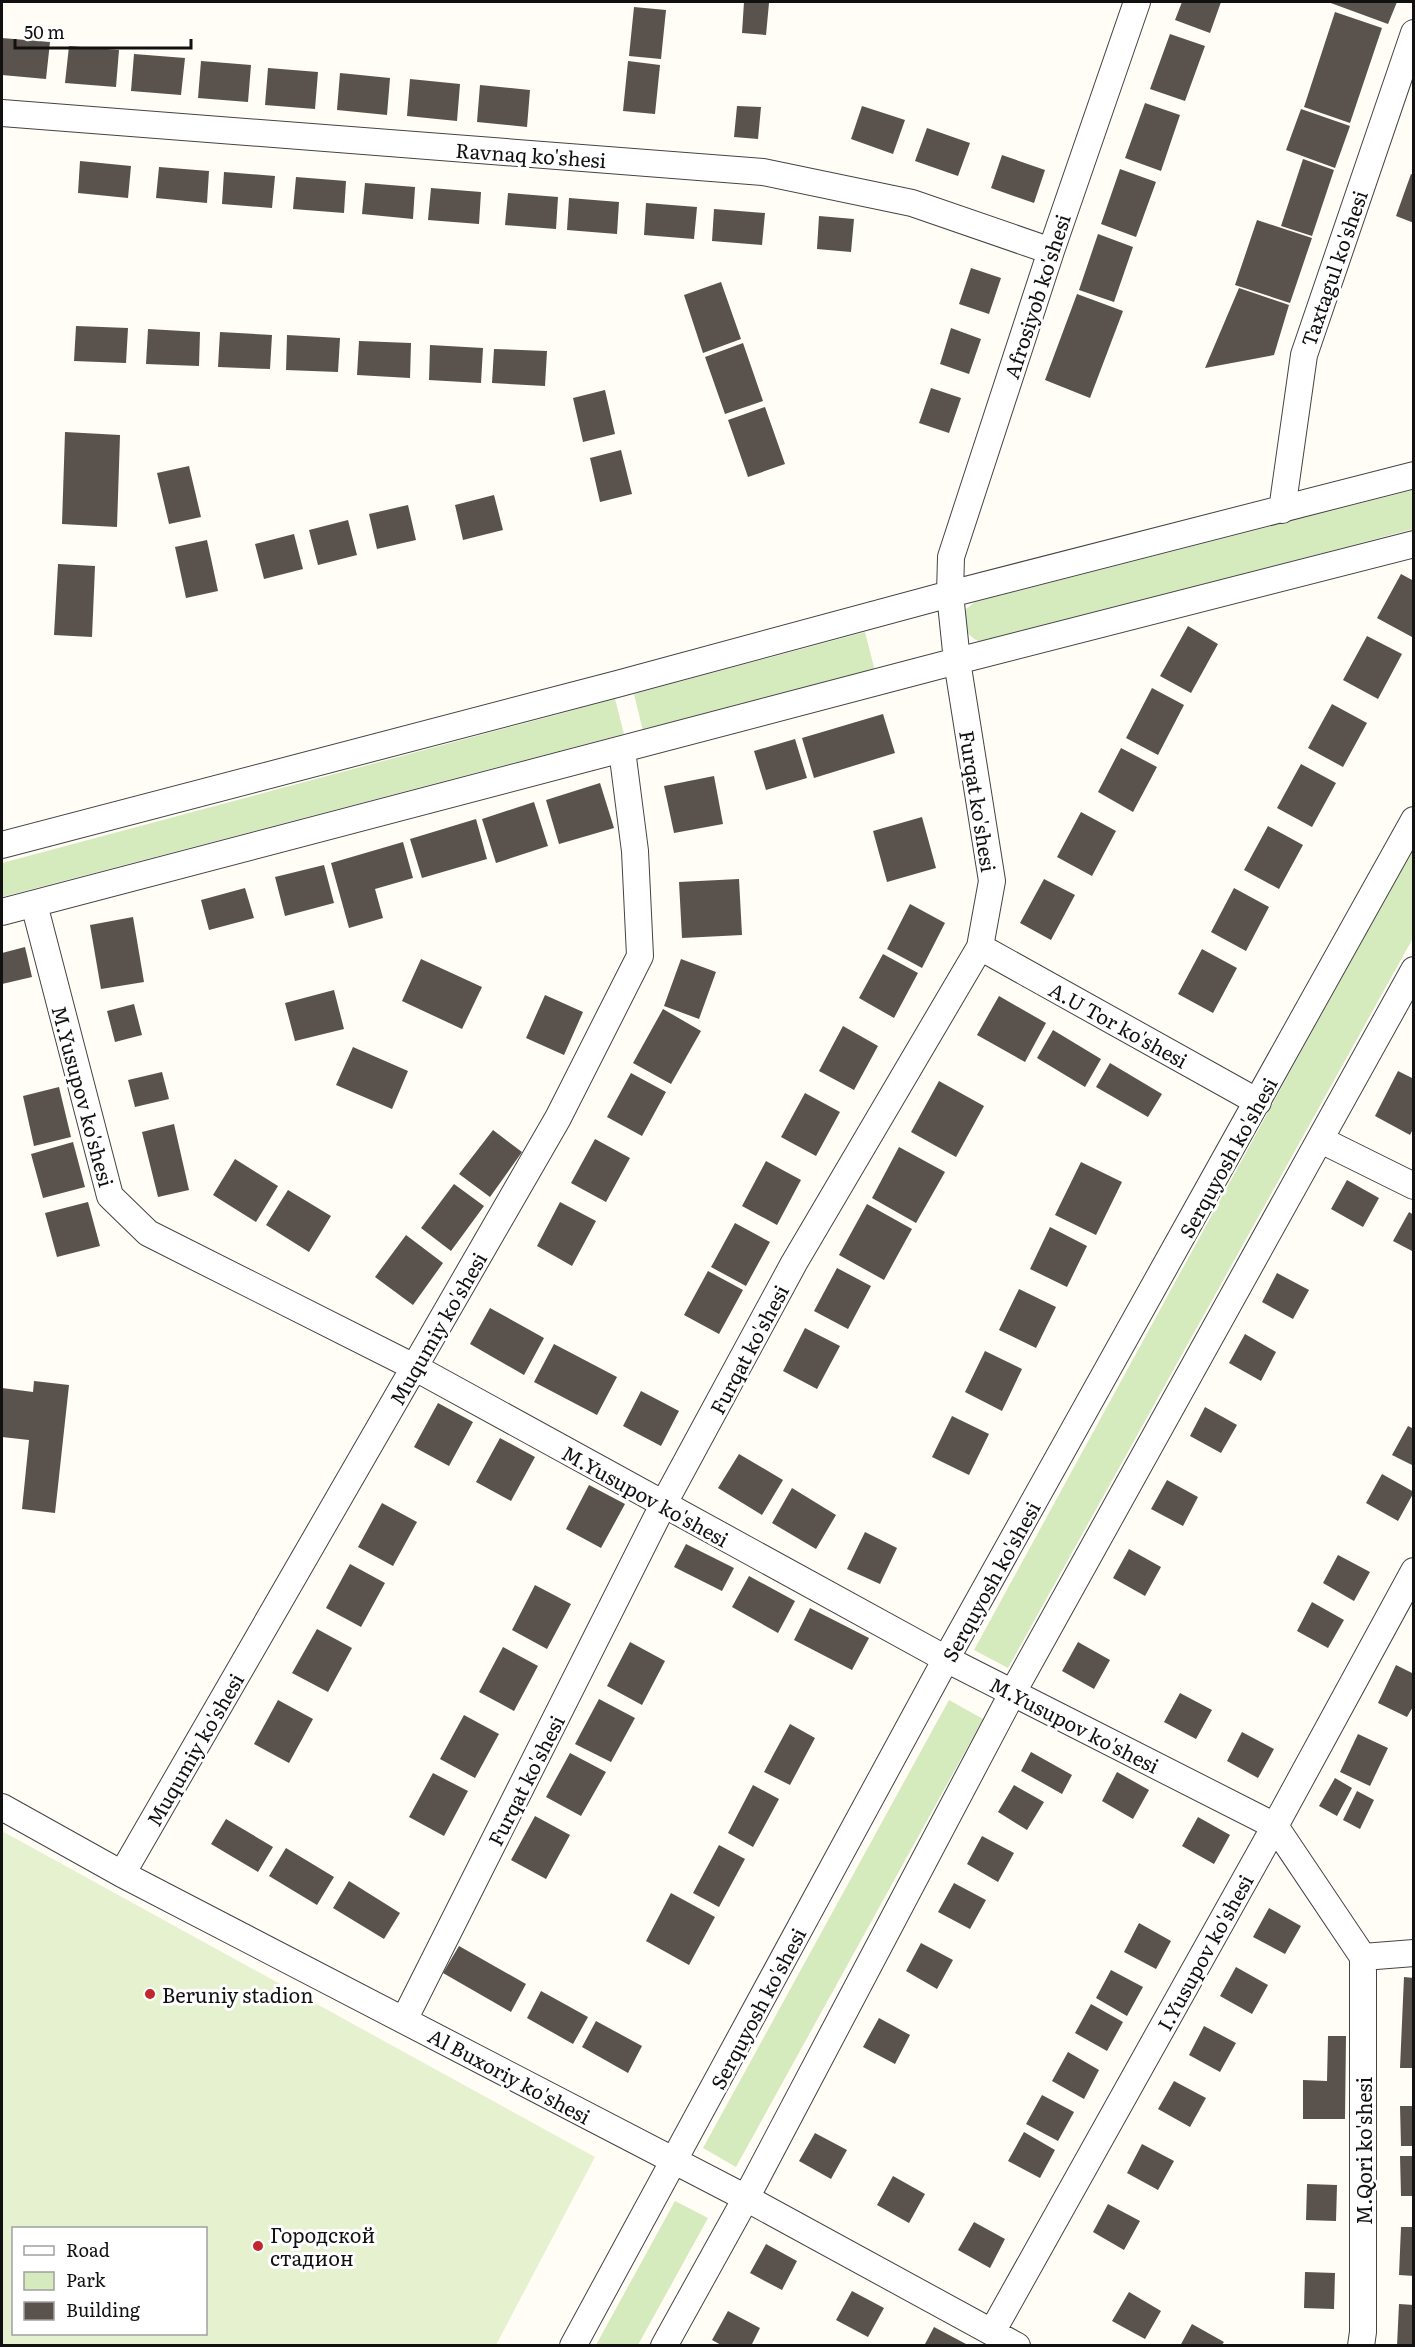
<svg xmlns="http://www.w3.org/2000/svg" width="1415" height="2347" font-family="Literata,serif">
<rect width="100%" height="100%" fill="#fffdf5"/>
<path fill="#d5ebbd" d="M 1413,490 L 1413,529 L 984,643 C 965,637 963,627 966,609 L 975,602 Z
M 865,632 L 875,671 L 643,731 L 634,694 Z
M 615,699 L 624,734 L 2,897 L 2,863 Z
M 1413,847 L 1413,938 L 1008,1668 L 974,1650 Z
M 949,1700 L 983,1719 L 736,2167 L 703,2148 Z
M 675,2201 L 708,2218 L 638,2345 L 596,2345 Z"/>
<path fill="#e6f2cf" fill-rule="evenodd" d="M 2,1831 L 595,2157 L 496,2345 L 2,2345 ZM 14,2228 L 206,2228 L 206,2334 L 14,2334 Z"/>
<path fill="#5a524d" d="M 744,2 L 769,3 L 766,35 L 742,33 Z
M 1182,2 L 1221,2 L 1210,33 L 1175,20 Z
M 1328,2 L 1397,2 L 1388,24 Z
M 634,7 L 666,10 L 661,59 L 629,56 Z
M 1335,12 L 1382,28 L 1350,123 L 1304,107 Z
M 1170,34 L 1205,46 L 1185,101 L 1150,89 Z
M 2,38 L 50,42 L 46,79 L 2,75 Z
M 69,46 L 119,50 L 116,87 L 65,83 Z
M 134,54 L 185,58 L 181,95 L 131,91 Z
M 201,61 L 251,65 L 248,102 L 198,98 Z
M 628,61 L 660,65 L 655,114 L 623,111 Z
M 268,68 L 318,72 L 315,109 L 265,105 Z
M 340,73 L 390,78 L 387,115 L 337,110 Z
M 410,79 L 460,84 L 457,121 L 407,116 Z
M 480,85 L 530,90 L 527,127 L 477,122 Z
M 1145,103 L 1180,115 L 1161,171 L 1125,158 Z
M 737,106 L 761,107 L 758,139 L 734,137 Z
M 862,106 L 905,120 L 893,154 L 851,139 Z
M 1301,109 L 1350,126 L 1335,168 L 1286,150 Z
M 927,128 L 970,143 L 958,176 L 915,161 Z
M 1002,155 L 1045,170 L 1034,203 L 991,188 Z
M 1303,159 L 1334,170 L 1312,236 L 1281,226 Z
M 80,161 L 131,166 L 128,198 L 78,193 Z
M 159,167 L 209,171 L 207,203 L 156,198 Z
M 1120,169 L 1156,182 L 1136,237 L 1101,224 Z
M 224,172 L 275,176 L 272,208 L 222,204 Z
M 1411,174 L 1414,175 L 1414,223 L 1396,216 Z
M 296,177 L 346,181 L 344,213 L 293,209 Z
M 365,183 L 415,187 L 413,219 L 362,214 Z
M 431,188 L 481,192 L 479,224 L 428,220 Z
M 508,193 L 558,197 L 556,229 L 505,225 Z
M 569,198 L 619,202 L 617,234 L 567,230 Z
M 646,203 L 697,207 L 694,239 L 644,235 Z
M 714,209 L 765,213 L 762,245 L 712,241 Z
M 819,216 L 854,219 L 851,252 L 817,249 Z
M 1257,220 L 1312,238 L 1290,303 L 1235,285 Z
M 1098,234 L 1133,247 L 1114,302 L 1079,290 Z
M 971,268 L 1001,278 L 989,314 L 959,304 Z
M 721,282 L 741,339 L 703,353 L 684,295 Z
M 1239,288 L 1289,305 L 1274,355 L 1205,368 Z
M 1077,294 L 1123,311 L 1090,398 L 1045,380 Z
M 76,326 L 128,328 L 126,363 L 74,361 Z
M 951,328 L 981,339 L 969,374 L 940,364 Z
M 148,329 L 200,332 L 199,366 L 146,364 Z
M 220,332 L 272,335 L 270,369 L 218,367 Z
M 287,335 L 340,338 L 338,372 L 286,370 Z
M 359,341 L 411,343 L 410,378 L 357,375 Z
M 743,343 L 763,401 L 725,414 L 705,357 Z
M 430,345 L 483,348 L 481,383 L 429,380 Z
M 494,349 L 547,351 L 545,386 L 492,383 Z
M 931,388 L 961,398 L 949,433 L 919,423 Z
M 605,390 L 615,434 L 583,442 L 573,398 Z
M 765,407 L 785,464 L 748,477 L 728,420 Z
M 65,432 L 120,435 L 117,527 L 62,524 Z
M 621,450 L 632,494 L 600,502 L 590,458 Z
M 189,466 L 201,517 L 169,524 L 157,473 Z
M 494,495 L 503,530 L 463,540 L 455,505 Z
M 408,505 L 416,540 L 377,549 L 369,514 Z
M 348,520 L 357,555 L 318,565 L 309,530 Z
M 294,534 L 303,569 L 264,579 L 255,544 Z
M 207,540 L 218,591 L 186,598 L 175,547 Z
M 58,564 L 95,566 L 92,637 L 54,635 Z
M 1401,574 L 1414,581 L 1412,637 L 1377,618 Z
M 1188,626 L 1218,644 L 1191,693 L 1160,676 Z
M 1367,636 L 1402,654 L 1378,699 L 1343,680 Z
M 1152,688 L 1184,705 L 1158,755 L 1126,738 Z
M 1332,704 L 1367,723 L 1343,767 L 1308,748 Z
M 883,714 L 895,753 L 814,778 L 802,738 Z
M 795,739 L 807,778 L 766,790 L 754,751 Z
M 1121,748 L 1157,767 L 1133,812 L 1098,792 Z
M 1301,764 L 1336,783 L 1312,827 L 1277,808 Z
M 714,776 L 723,824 L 674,833 L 664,786 Z
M 600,783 L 614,828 L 559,844 L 546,800 Z
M 534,802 L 548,846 L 496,863 L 482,819 Z
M 1081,812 L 1116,831 L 1092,876 L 1057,857 Z
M 922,817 L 936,868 L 887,882 L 873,831 Z
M 476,819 L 487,859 L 422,878 L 410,839 Z
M 1268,826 L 1303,845 L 1279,889 L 1244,870 Z
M 403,842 L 413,878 L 375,889 L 383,918 L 349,928 L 331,863 Z
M 324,865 L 334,903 L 285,916 L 275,877 Z
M 739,879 L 742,935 L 682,938 L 679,882 Z
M 1044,879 L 1075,895 L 1051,940 L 1020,923 Z
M 245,888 L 254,918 L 209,930 L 201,900 Z
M 1234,888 L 1269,907 L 1246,951 L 1211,932 Z
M 910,904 L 945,923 L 922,968 L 887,949 Z
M 133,917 L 144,982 L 101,989 L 90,925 Z
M 25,947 L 32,977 L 2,984 L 2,953 Z
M 1202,949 L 1237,968 L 1213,1013 L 1178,994 Z
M 883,954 L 918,973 L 894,1018 L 859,998 Z
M 421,959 L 482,987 L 462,1029 L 402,1001 Z
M 681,959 L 716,972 L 699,1019 L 664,1006 Z
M 334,990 L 344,1029 L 295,1041 L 285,1003 Z
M 545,995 L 583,1012 L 564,1055 L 526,1038 Z
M 999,996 L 1046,1023 L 1025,1062 L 977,1035 Z
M 134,1004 L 142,1035 L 115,1042 L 107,1011 Z
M 663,1009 L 701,1031 L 671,1084 L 633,1063 Z
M 843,1026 L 878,1046 L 854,1090 L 819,1071 Z
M 1053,1030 L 1101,1059 L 1085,1087 L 1037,1058 Z
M 353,1047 L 408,1071 L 392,1109 L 336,1085 Z
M 1110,1063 L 1162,1094 L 1148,1117 L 1096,1087 Z
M 1398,1071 L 1414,1079 L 1414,1127 L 1410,1135 L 1375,1116 Z
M 162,1072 L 169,1099 L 135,1107 L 128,1080 Z
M 631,1073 L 666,1092 L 642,1136 L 607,1117 Z
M 939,1081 L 984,1106 L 956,1157 L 911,1132 Z
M 59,1087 L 71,1137 L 34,1146 L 23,1096 Z
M 805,1093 L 840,1112 L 816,1156 L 781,1137 Z
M 174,1124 L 189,1190 L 158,1197 L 142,1132 Z
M 493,1130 L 522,1152 L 490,1197 L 459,1174 Z
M 595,1139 L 630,1158 L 606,1202 L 571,1183 Z
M 73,1142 L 85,1187 L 43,1198 L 31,1154 Z
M 899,1147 L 945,1172 L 916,1223 L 872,1198 Z
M 235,1159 L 278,1186 L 256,1222 L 213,1195 Z
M 766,1161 L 801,1180 L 777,1225 L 742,1206 Z
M 1081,1162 L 1122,1182 L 1096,1235 L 1055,1215 Z
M 1347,1180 L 1379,1198 L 1363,1227 L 1331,1209 Z
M 454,1184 L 484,1206 L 451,1251 L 421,1228 Z
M 288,1190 L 331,1216 L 309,1252 L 266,1225 Z
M 88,1202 L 100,1246 L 57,1257 L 45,1213 Z
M 560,1202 L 596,1221 L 572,1266 L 537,1246 Z
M 867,1204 L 912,1229 L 884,1280 L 839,1255 Z
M 1409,1212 L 1414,1215 L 1414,1252 L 1393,1241 Z
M 735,1223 L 770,1242 L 746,1286 L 711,1267 Z
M 1050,1227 L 1087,1246 L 1067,1287 L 1030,1269 Z
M 406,1235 L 443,1263 L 413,1305 L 375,1277 Z
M 837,1268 L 871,1286 L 848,1329 L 814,1311 Z
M 708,1271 L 743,1290 L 719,1334 L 684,1315 Z
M 1277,1273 L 1309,1290 L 1293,1319 L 1262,1302 Z
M 1019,1289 L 1056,1307 L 1036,1348 L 999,1330 Z
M 490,1308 L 544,1338 L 524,1375 L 470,1344 Z
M 805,1328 L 840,1346 L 817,1389 L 783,1371 Z
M 1245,1334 L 1276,1352 L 1261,1381 L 1229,1363 Z
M 554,1344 L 617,1377 L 597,1415 L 534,1382 Z
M 985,1351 L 1022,1369 L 1002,1411 L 965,1392 Z
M 34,1381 L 69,1385 L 55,1513 L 22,1509 L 29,1440 L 2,1437 L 2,1388 L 33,1392 Z
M 641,1391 L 679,1411 L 661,1446 L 623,1426 Z
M 438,1403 L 473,1422 L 449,1466 L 414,1447 Z
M 1205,1407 L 1237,1425 L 1221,1453 L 1190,1436 Z
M 952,1416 L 989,1434 L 969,1475 L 932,1457 Z
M 1408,1426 L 1414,1429 L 1414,1466 L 1392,1455 Z
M 500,1438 L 535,1457 L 511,1501 L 476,1482 Z
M 739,1454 L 783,1480 L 762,1515 L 718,1488 Z
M 1382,1474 L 1414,1492 L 1398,1521 L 1366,1503 Z
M 1167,1480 L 1198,1497 L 1183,1526 L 1151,1509 Z
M 589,1485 L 625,1504 L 601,1548 L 566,1529 Z
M 792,1488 L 836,1515 L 816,1549 L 772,1523 Z
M 382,1503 L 417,1522 L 393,1566 L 358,1547 Z
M 865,1532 L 897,1548 L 880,1584 L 847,1569 Z
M 686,1544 L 734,1568 L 722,1591 L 674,1567 Z
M 1129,1549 L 1161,1567 L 1145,1596 L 1113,1578 Z
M 1338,1555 L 1370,1572 L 1354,1601 L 1323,1583 Z
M 350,1564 L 385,1583 L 361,1627 L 326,1608 Z
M 749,1576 L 795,1601 L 778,1633 L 732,1607 Z
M 535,1585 L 571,1604 L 547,1649 L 512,1630 Z
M 1312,1602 L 1344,1620 L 1328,1648 L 1297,1631 Z
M 810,1608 L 869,1638 L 852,1670 L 794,1640 Z
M 317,1629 L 352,1648 L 328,1692 L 292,1673 Z
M 630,1642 L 665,1661 L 642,1705 L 607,1686 Z
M 1078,1642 L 1110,1660 L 1094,1689 L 1062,1671 Z
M 503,1647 L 538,1666 L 514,1711 L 479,1692 Z
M 1396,1665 L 1414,1674 L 1414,1705 L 1407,1717 L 1378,1703 Z
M 1180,1693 L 1212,1710 L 1196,1739 L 1164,1722 Z
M 599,1699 L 635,1718 L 611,1762 L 575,1744 Z
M 278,1700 L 313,1719 L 289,1763 L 254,1744 Z
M 464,1715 L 499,1734 L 475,1778 L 440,1759 Z
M 790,1724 L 815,1738 L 790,1785 L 764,1772 Z
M 1242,1732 L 1274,1749 L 1258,1778 L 1227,1761 Z
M 1358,1734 L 1388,1748 L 1370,1786 L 1340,1772 Z
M 1031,1752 L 1072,1775 L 1062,1794 L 1021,1771 Z
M 570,1753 L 606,1772 L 581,1816 L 546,1797 Z
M 1117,1772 L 1149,1790 L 1133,1819 L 1102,1801 Z
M 433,1773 L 468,1791 L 444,1836 L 409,1817 Z
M 1335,1778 L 1352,1788 L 1337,1816 L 1319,1806 Z
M 753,1785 L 779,1799 L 753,1847 L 728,1833 Z
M 1014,1785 L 1044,1802 L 1027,1830 L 998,1812 Z
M 1357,1791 L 1374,1800 L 1360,1829 L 1343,1820 Z
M 535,1816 L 570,1835 L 546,1879 L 511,1860 Z
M 1198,1817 L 1230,1835 L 1214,1864 L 1182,1846 Z
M 226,1819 L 273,1847 L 258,1872 L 211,1844 Z
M 982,1836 L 1014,1853 L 998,1882 L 967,1864 Z
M 719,1845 L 745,1859 L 719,1907 L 693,1893 Z
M 286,1848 L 334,1877 L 317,1905 L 269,1876 Z
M 349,1881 L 400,1913 L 384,1939 L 333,1908 Z
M 954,1883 L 986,1900 L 970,1929 L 938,1912 Z
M 671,1893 L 715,1917 L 689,1965 L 646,1941 Z
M 1269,1908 L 1301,1926 L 1285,1954 L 1253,1937 Z
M 1139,1923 L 1171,1941 L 1156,1969 L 1124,1952 Z
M 921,1943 L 953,1960 L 937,1989 L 906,1971 Z
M 459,1946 L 526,1984 L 511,2012 L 443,1973 Z
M 1236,1967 L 1268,1985 L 1252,2014 L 1220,1996 Z
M 1111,1970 L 1143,1987 L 1127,2016 L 1096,1998 Z
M 1404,1977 L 1414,1978 L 1414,2068 L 1400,2068 Z
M 541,1991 L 588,2017 L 573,2044 L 527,2018 Z
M 1091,2004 L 1123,2022 L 1107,2051 L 1075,2033 Z
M 879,2018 L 910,2035 L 895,2064 L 863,2047 Z
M 596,2021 L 642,2046 L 628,2073 L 582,2047 Z
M 1204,2026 L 1236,2043 L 1220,2072 L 1189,2055 Z
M 1328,2036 L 1346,2036 L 1345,2119 L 1303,2119 L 1303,2080 L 1327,2081 Z
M 1068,2052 L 1099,2070 L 1084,2099 L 1052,2081 Z
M 1174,2081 L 1206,2098 L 1190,2127 L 1158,2109 Z
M 1042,2095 L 1074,2112 L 1058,2141 L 1026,2124 Z
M 1400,2106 L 1414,2106 L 1414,2146 L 1401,2146 Z
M 1024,2132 L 1055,2150 L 1040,2178 L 1008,2161 Z
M 815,2133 L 847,2150 L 831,2179 L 799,2161 Z
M 1142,2144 L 1174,2161 L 1158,2190 L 1127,2173 Z
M 1400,2156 L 1414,2156 L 1414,2196 L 1401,2196 Z
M 893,2176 L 925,2194 L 909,2223 L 877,2205 Z
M 1307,2184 L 1337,2185 L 1336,2221 L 1306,2220 Z
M 1108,2204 L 1140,2221 L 1124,2250 L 1093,2232 Z
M 974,2222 L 1005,2239 L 990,2268 L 958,2250 Z
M 1401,2227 L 1414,2227 L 1414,2276 L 1399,2275 Z
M 766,2244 L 797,2261 L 782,2290 L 750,2273 Z
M 1305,2272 L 1335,2273 L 1334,2309 L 1304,2308 Z
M 852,2291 L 884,2308 L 868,2337 L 836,2320 Z
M 1129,2292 L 1161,2311 L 1145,2339 L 1112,2321 Z
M 1399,2304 L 1414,2305 L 1414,2346 L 1397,2346 Z
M 728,2311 L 760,2328 L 751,2346 L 723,2346 L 712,2340 Z
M 1192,2324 L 1224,2342 L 1221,2346 L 1180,2346 Z
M 934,2327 L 966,2344 L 965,2346 L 924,2346 Z"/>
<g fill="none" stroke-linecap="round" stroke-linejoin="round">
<g stroke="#444" stroke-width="28">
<path id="minor" d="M 2,113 L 763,172 L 912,203 L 1051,251
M 1282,510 L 1304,355 L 1414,33
M 2,845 L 617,684 L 950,594 L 1414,475
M 34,904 L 110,1196 L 148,1233 L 414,1367 L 946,1659 L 1275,1826 L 1363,1957
M 2,912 L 957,661 L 1414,544
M 980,947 L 1258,1102
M 1321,1140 L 1414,1186
M 2,1807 L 122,1874 L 746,2198 L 1017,2346
M 122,1874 L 558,1118 L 640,956 L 635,851 L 622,750
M 1363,1957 L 1414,1953
M 404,2020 L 663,1505 L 794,1263 L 980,947 L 992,881 L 957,661 L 950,594 L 951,557 L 1051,251 L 1137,2
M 992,2332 L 1275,1826 L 1414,1571
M 573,2346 L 946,1659 L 1414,820
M 664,2346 L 746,2198 L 1013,1692 L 1414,970
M 1361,2346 L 1363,2332 L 1363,1957"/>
</g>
<use href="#minor" stroke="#fff" stroke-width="26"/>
</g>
<g fill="#c4262e" stroke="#fff" stroke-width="2">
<circle cx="150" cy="1994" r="6"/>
<circle cx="258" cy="2246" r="6"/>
</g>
<g text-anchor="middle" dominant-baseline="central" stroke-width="6" stroke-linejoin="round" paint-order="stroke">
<g font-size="20" fill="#111" stroke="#fff">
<text transform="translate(531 154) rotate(4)">Ravnaq ko'shesi</text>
<text transform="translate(1333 268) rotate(-71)">Taxtagul ko'shesi</text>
<text transform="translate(1036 296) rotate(-72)">Afrosiyob ko'shesi</text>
<text transform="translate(979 801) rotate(81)">Furqat ko'shesi</text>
<text transform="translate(1119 1024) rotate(29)">A.U Tor ko'shesi</text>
<text transform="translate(84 1096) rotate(75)">M.Yusupov ko'shesi</text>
<text transform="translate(1227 1157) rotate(-61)">Serquyosh ko'shesi</text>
<text transform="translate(437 1328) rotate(-60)">Muqumiy ko'shesi</text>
<text transform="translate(748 1349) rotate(-62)">Furqat ko'shesi</text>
<text transform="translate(646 1495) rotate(29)">M.Yusupov ko'shesi</text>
<text transform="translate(990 1581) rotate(-61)">Serquyosh ko'shesi</text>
<text transform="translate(1075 1724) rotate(27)">M.Yusupov ko'shesi</text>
<text transform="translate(194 1749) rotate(-60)">Muqumiy ko'shesi</text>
<text transform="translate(525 1780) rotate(-63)">Furqat ko'shesi</text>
<text transform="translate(1204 1952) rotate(-61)">I.Yusupov ko'shesi</text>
<text transform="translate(757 2008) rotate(-62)">Serquyosh ko'shesi</text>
<text transform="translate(510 2075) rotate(28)">Al Buxoriy ko'shesi</text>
<text transform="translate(1363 2151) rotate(-90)">M.Qori ko'shesi</text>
</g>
<g font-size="20" fill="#111" stroke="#fff" text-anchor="start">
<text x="162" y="1994">Beruniy stadion</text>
<text x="270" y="2234">Городской<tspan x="270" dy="23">стадион</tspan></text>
</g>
</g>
<rect width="1415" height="2347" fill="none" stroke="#111111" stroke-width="6"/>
<rect x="12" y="2227" width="195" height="108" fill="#ffffff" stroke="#a0a0a0" stroke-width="1.5"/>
<rect x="24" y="2246" width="30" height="9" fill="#ffffff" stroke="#a0a0a0" stroke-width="1.5"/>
<text x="66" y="2257" font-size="18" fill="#111111">Road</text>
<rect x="24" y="2272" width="30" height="18" fill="#d5ebbd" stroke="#a0a0a0" stroke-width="1.5"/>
<text x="66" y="2287" font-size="18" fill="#111111">Park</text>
<rect x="24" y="2302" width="30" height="18" fill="#5a524d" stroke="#a0a0a0" stroke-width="1.5"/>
<text x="66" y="2317" font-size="18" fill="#111111">Building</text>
<path d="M15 39v9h176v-9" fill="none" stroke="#111111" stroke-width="3"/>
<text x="24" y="39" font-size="18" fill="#111111" stroke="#ffffff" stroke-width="4.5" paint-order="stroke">50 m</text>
</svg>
